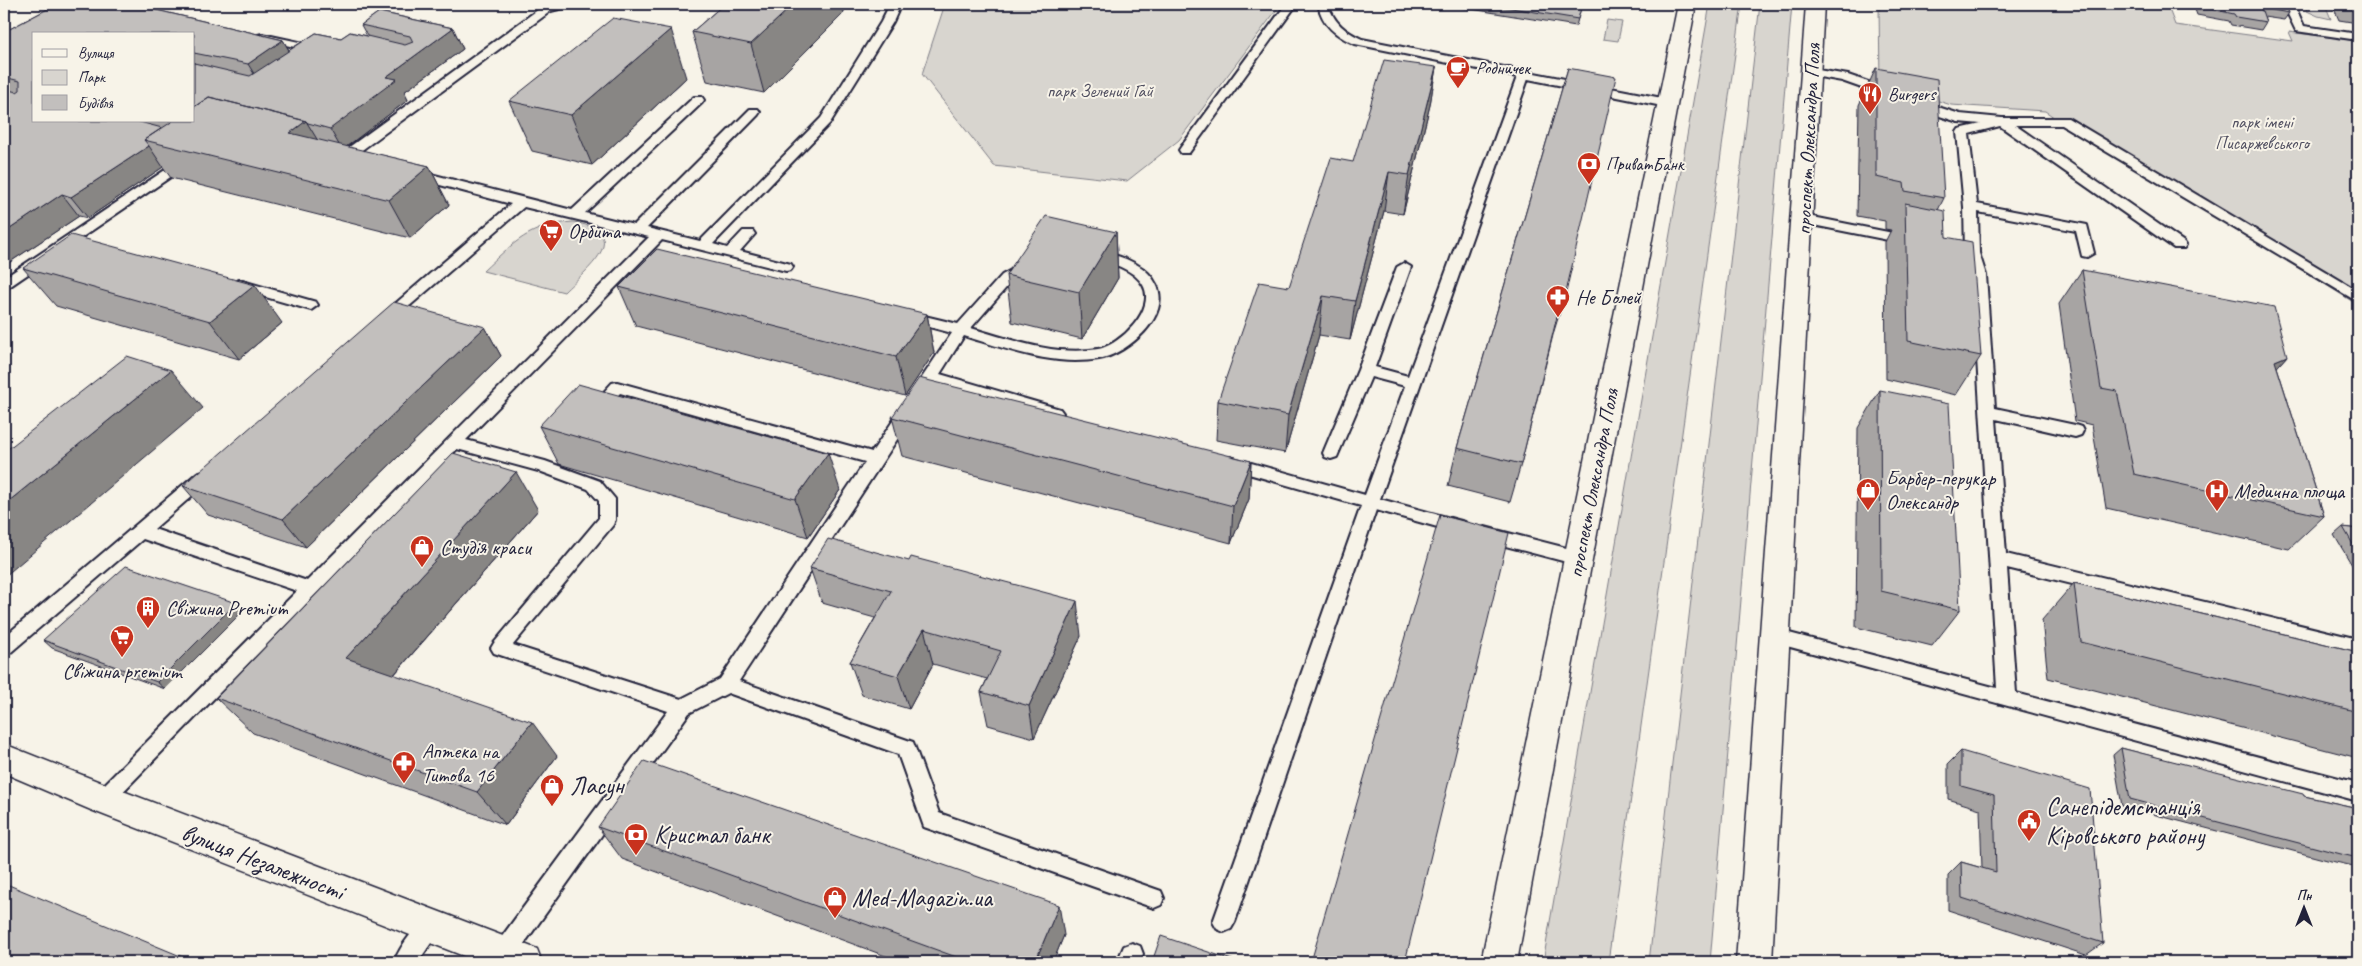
<svg xmlns="http://www.w3.org/2000/svg" width="2362" height="966" font-family="Caveat,sans-serif">
<rect width="100%" height="100%" fill="#f7f3e8"/>
<filter id="ink" filterUnits="userSpaceOnUse"><feTurbulence type="fractalNoise" baseFrequency=".02" numOctaves="2"/><feDisplacementMap in="SourceGraphic" scale="10" xChannelSelector="R" yChannelSelector="G"/><feConvolveMatrix kernelMatrix="1 2 1 2 8 2 1 2 1" color-interpolation-filters="sRGB"/></filter>
<g filter="url(#ink)">
<path fill="#d8d5cf" stroke="#7d7c85" d="M 945,4 L 1281,4 L 1179,140 L 1127,181 L 994,166 L 922,74 Z
M 1710,4 L 1742,4 L 1608,962 L 1543,962 Z
M 1760,4 L 1792,4 L 1710,962 L 1649,962 Z
M 1882,4 L 2167,4 L 2175,25 L 2293,41 L 2289,32 L 2358,41 L 2358,305 L 2090,137 L 2077,133 L 2045,111 L 1951,105 L 1880,82 L 1879,6 Z
M 2304,4 L 2325,4 L 2331,19 L 2318,16 L 2307,11 Z
M 1607,20 L 1622,22 L 1618,41 L 1603,39 Z
M 574,222 C 635,234 586,270 564,292 L 483,271 C 513,243 531,224 574,222 Z"/>
<g fill="none" stroke-linecap="round" stroke-linejoin="round">
<g stroke="#22223b" stroke-width="4">
<path id="lane" d="M 552,4 L 573,4 L 571,6 L 551,11 L 355,155 L 361,159 L 359,162 C 353,163 342,161 339,156 L 341,153 L 543,6 Z
M 890,4 L 901,4 L 893,22 L 830,123 L 713,244 L 727,248 L 743,231 L 753,231 L 755,234 L 740,251 L 791,264 L 793,267 L 791,270 L 786,271 L 662,240 L 466,440 L 545,461 L 600,481 L 615,499 L 615,520 L 613,525 L 513,645 L 681,699 L 720,679 L 865,462 L 620,393 L 602,413 L 592,413 L 589,409 L 592,405 L 612,383 L 617,382 L 872,452 L 952,333 L 903,320 L 901,317 L 903,314 L 908,312 L 958,324 L 1002,275 L 1024,263 L 1031,267 L 1012,281 L 971,328 C 1012,340 1054,356 1098,349 C 1120,345 1157,309 1143,285 C 1134,269 1109,262 1093,258 L 1091,255 L 1098,251 C 1118,255 1146,263 1156,284 C 1173,316 1127,354 1099,359 C 1053,367 1007,349 964,336 L 940,374 L 1060,409 L 1063,413 L 1060,417 L 1055,419 L 934,383 L 739,681 L 913,742 L 939,813 L 1161,891 L 1164,898 L 1161,905 L 1154,908 L 924,827 L 898,754 L 728,693 L 689,713 L 511,962 L 495,962 L 492,954 L 495,946 L 668,711 L 494,653 L 491,648 L 494,643 L 599,518 L 599,501 L 588,489 L 542,472 L 457,449 L 110,805 L 103,808 L 96,805 L 93,799 L 96,793 L 297,591 L 143,539 L 10,653 L 4,656 L 4,637 L 197,473 L 203,471 L 209,473 L 211,477 L 209,481 L 154,529 L 307,581 L 649,237 L 524,207 L 391,322 L 381,322 L 379,319 L 381,316 L 511,204 L 410,177 L 409,174 L 410,171 L 415,170 L 572,210 L 694,97 L 702,97 L 704,100 L 702,103 L 585,213 L 634,225 L 750,109 L 758,109 L 760,112 L 758,115 L 647,228 L 700,241 L 821,118 L 881,22 Z
M 1286,4 L 1297,4 L 1189,153 L 1181,153 L 1179,150 L 1181,147 Z
M 1318,4 L 1328,4 C 1334,23 1345,31 1362,39 L 1667,99 L 1673,103 L 1667,107 L 1528,79 L 1380,499 L 1465,522 L 1467,527 L 1465,532 L 1459,533 L 1376,510 L 1235,922 L 1231,929 L 1224,932 L 1217,929 L 1213,922 L 1361,506 L 1224,467 L 1222,463 L 1224,459 L 1230,457 L 1365,495 L 1405,386 L 1371,377 L 1337,457 L 1331,459 L 1325,457 L 1323,453 L 1358,370 L 1397,267 L 1404,263 L 1411,267 L 1375,367 L 1408,376 L 1517,77 L 1355,44 C 1336,36 1322,25 1318,4 Z
M 2283,4 L 2294,4 L 2304,26 L 2358,34 L 2358,40 L 2296,31 Z
M 262,34 L 313,45 L 319,44 L 325,47 L 323,49 L 313,51 L 258,39 L 256,37 L 258,35 Z
M 1812,69 L 1848,75 L 1891,90 L 1893,93 L 1887,97 L 1842,81 L 1808,75 L 1806,73 Z
M 1919,101 L 1960,114 L 2002,118 L 2068,118 L 2358,291 L 2358,302 L 2062,125 L 2015,125 L 2184,242 L 2186,245 L 2184,248 L 2174,248 L 2000,126 L 1969,134 L 1977,204 L 2087,225 L 2094,253 L 2087,257 L 2082,256 L 2076,231 L 1978,212 L 1979,253 L 1986,275 L 1995,408 L 2075,425 L 2081,427 L 2083,431 L 2081,435 L 2075,437 L 1996,419 L 2006,554 L 2358,639 L 2358,654 L 2007,568 L 2016,693 L 2358,783 L 2358,801 L 1768,641 L 1765,636 L 1768,631 L 1774,629 L 1997,688 L 1972,275 L 1965,253 L 1964,207 L 1957,132 L 1959,129 L 1981,124 L 1958,122 L 1915,108 L 1913,105 Z
M 186,156 L 192,160 L 191,163 L 9,287 L 4,289 L 4,278 Z
M 1803,215 L 1908,236 L 1915,240 L 1908,244 L 1798,222 L 1796,219 L 1798,216 Z
M 239,280 L 316,302 L 318,305 L 311,310 L 234,288 L 232,285 Z
M 1485,527 L 1578,551 L 1584,553 L 1587,558 L 1584,563 L 1578,565 L 1479,539 L 1477,534 L 1479,529 Z
M 431,917 L 438,920 L 442,927 L 418,962 L 394,962 C 400,947 416,923 431,917 Z
M 1132,943 L 1140,946 L 1143,954 L 1139,962 L 1117,962 L 1124,946 Z"/>
</g>
<g stroke="#22223b" stroke-width="3">
<path id="primary" d="M 1678,4 L 1696,4 L 1517,962 L 1481,962 Z
M 1806,4 L 1824,4 L 1772,962 L 1736,962 Z
M 4,744 L 115,788 L 524,944 L 537,949 L 542,962 L 479,962 L 91,810 L 4,773 Z"/>
</g>
<use href="#lane" fill="#f7f3e8" fill-rule="evenodd"/>
<use href="#primary" fill="#f7f3e8" fill-rule="evenodd"/>
</g>
<path fill="#a7a4a3" stroke="#22223b" fill-rule="evenodd" d="M 57,4 L 131,4 L 283,40 L 289,50 L 316,33 L 341,38 L 350,32 L 367,36 L 361,25 L 379,12 L 453,28 L 463,49 L 404,92 L 408,100 L 346,147 L 429,166 L 449,205 L 410,238 L 171,178 L 163,167 L 88,218 L 79,216 L 4,266 L 4,32 ZM 34,34 L 194,34 L 194,121 L 34,121 Z
M 724,4 L 843,4 L 844,13 L 764,93 L 707,81 L 692,32 Z
M 1440,4 L 1582,4 L 1576,26 Z
M 2193,4 L 2285,4 L 2289,13 L 2284,20 L 2264,17 L 2266,22 L 2261,30 L 2231,25 L 2229,21 L 2197,15 Z
M 2332,4 L 2358,4 L 2358,23 L 2339,20 Z
M 1436,67 L 1430,105 L 1403,214 L 1384,211 L 1350,340 L 1319,335 L 1285,453 L 1216,440 L 1218,401 L 1289,287 L 1353,162 Z
M 1568,68 L 1566,293 L 1554,331 L 1521,464 L 1510,502 L 1448,486 L 1457,448 Z
M 1876,68 L 1944,198 L 1938,210 L 1981,356 L 1956,395 L 1886,379 L 1885,242 L 1891,230 L 1885,229 L 1885,221 L 1857,216 L 1859,105 Z
M 686,78 L 592,165 L 532,151 L 509,101 Z
M 1116,232 L 1118,278 L 1082,339 L 1012,322 L 1006,275 Z
M 23,268 L 282,323 L 239,359 L 56,306 Z
M 2082,270 L 2287,356 L 2277,367 L 2324,516 L 2289,549 L 2106,508 L 2092,425 L 2075,421 L 2059,304 Z
M 619,287 L 927,314 L 934,353 L 905,396 L 636,326 Z
M 485,327 L 501,356 L 306,547 L 208,515 L 183,486 Z
M 1880,390 L 1960,610 L 1932,646 L 1856,627 L 1858,428 Z
M 892,417 L 1251,461 L 1249,499 L 1231,543 L 902,456 Z
M 539,426 L 840,490 L 808,537 L 559,464 Z
M 538,510 L 394,675 L 557,756 L 506,825 L 253,733 L 216,698 Z
M 2343,527 L 2358,529 L 2358,575 L 2334,535 Z
M 810,568 L 1081,636 L 1034,738 L 988,725 L 981,692 L 987,679 L 933,664 L 909,709 L 862,695 L 850,662 L 875,618 L 822,603 Z
M 2074,583 L 2358,652 L 2358,758 L 2048,678 L 2042,620 Z
M 236,603 L 243,611 L 165,689 L 52,648 L 43,640 Z
M 2121,748 L 2304,796 L 2358,808 L 2358,867 L 2331,861 L 2122,806 L 2113,755 Z
M 1961,751 L 2103,943 L 2086,955 L 1948,910 L 1948,875 L 1961,862 L 1982,868 L 1980,809 L 1948,799 L 1948,764 Z
M 598,827 L 1064,935 L 1053,962 L 902,962 L 622,859 Z"/>
<path fill="#888684" stroke="#22223b" d="M 794,4 L 843,4 L 844,13 L 764,93 L 751,44 Z
M 453,28 L 463,49 L 404,92 L 408,100 L 342,150 L 330,129 L 386,77 Z
M 671,29 L 686,78 L 592,165 L 571,115 Z
M 283,40 L 295,61 L 261,85 L 248,64 Z
M 1436,67 L 1430,105 L 1403,214 L 1409,175 Z
M 306,121 L 329,159 L 290,133 Z
M 149,146 L 163,167 L 88,218 L 71,197 Z
M 429,166 L 449,205 L 410,238 L 389,200 Z
M 1389,172 L 1384,211 L 1350,340 L 1355,301 Z
M 62,194 L 79,216 L 4,266 L 4,233 Z
M 1116,232 L 1118,278 L 1082,339 L 1079,292 Z
M 255,285 L 282,323 L 239,359 L 210,321 Z
M 1323,296 L 1319,335 L 1285,453 L 1288,415 Z
M 927,314 L 934,353 L 905,396 L 896,357 Z
M 485,327 L 501,356 L 306,547 L 283,519 Z
M 2287,356 L 2257,390 L 2275,361 Z
M 171,370 L 203,408 L 4,577 L 4,505 Z
M 828,453 L 840,490 L 808,537 L 795,499 Z
M 1251,461 L 1249,499 L 1231,543 L 1233,506 Z
M 516,472 L 538,510 L 377,694 L 346,658 Z
M 1077,601 L 1081,636 L 1034,738 L 1029,706 Z
M 236,603 L 243,611 L 165,689 L 157,682 Z
M 924,629 L 933,664 L 909,709 L 898,676 Z
M 532,722 L 557,756 L 506,825 L 477,792 Z
M 1059,905 L 1064,935 L 1053,962 L 1035,962 Z"/>
<path fill="#c2bfbd" stroke="#22223b" d="M 57,4 L 131,4 L 283,40 L 248,64 L 194,53 L 194,34 L 34,34 L 34,121 L 136,121 L 162,128 L 144,140 L 149,146 L 71,197 L 62,194 L 4,233 L 4,89 L 17,92 L 20,90 L 20,81 L 4,77 L 4,32 Z
M 724,4 L 794,4 L 751,44 L 692,32 Z
M 1487,4 L 1582,4 L 1578,19 Z
M 2200,4 L 2285,4 L 2289,13 L 2261,8 L 2266,22 L 2236,17 L 2234,14 L 2202,7 Z
M 379,12 L 453,28 L 386,77 L 397,79 L 330,129 L 308,123 L 306,121 L 209,97 L 194,107 L 194,63 L 250,76 L 316,33 L 341,38 L 350,32 L 405,45 L 413,42 L 410,36 L 361,25 Z
M 613,18 L 671,29 L 571,115 L 509,101 Z
M 1384,60 L 1436,67 L 1409,175 L 1389,172 L 1355,301 L 1323,296 L 1288,415 L 1218,401 L 1259,282 L 1289,287 L 1331,158 L 1353,162 Z
M 1568,68 L 1616,77 L 1569,279 L 1566,293 L 1563,292 L 1521,464 L 1457,448 Z
M 1876,68 L 1937,79 L 1944,198 L 1905,191 L 1904,183 L 1876,177 Z
M 209,97 L 306,121 L 290,133 L 429,166 L 389,200 L 144,140 L 173,121 L 194,121 L 194,107 Z
M 1905,203 L 1945,211 L 1946,237 L 1972,242 L 1981,356 L 1908,341 Z
M 1046,216 L 1116,232 L 1079,292 L 1006,275 Z
M 71,235 L 255,285 L 210,321 L 23,268 Z
M 657,249 L 927,314 L 896,357 L 619,287 Z
M 2082,270 L 2274,307 L 2287,356 L 2275,361 L 2324,516 L 2134,474 L 2117,391 L 2101,388 Z
M 394,302 L 485,327 L 283,519 L 183,486 Z
M 127,356 L 171,370 L 4,505 L 4,452 Z
M 919,378 L 1251,461 L 1233,506 L 892,417 Z
M 578,384 L 828,453 L 795,499 L 539,426 Z
M 1880,390 L 1949,404 L 1960,610 L 1881,591 Z
M 453,453 L 516,472 L 346,658 L 532,722 L 477,792 L 216,698 Z
M 1440,515 L 1509,533 L 1405,962 L 1311,962 Z
M 2343,527 L 2358,529 L 2358,553 Z
M 828,539 L 909,561 L 911,557 L 1077,601 L 1029,706 L 981,692 L 1001,651 L 924,629 L 898,676 L 850,662 L 891,591 L 810,568 Z
M 126,566 L 236,603 L 157,682 L 43,640 Z
M 2074,583 L 2358,652 L 2358,712 L 2081,642 Z
M 2121,748 L 2303,794 L 2304,796 L 2358,808 L 2358,858 L 2341,854 L 2130,799 Z
M 1961,751 L 2090,789 L 2103,943 L 1962,898 L 1961,862 L 1996,872 L 1994,795 L 1961,786 Z
M 644,761 L 1059,905 L 1035,962 L 970,962 L 598,827 Z
M 4,883 L 195,962 L 4,962 Z
M 1161,936 L 1238,962 L 1152,962 Z"/>
</g>
<defs>
<g id="cafe-pin" transform="scale(1.25)"><path d="M0 17L-7.5 6A9.5 9.5 0 1 1 7.5 6Z" fill="#c8321e" stroke="#f7f3e8"/><path d="M-5.5-4.5H6V0H3Q3 3.5 0 3.5H-2.5Q-5.5 3.5-5.5 0ZM3-3.2v2h1.7v-2ZM-6 4.5H4V6H-6Z" fill="#fff"/></g>
<g id="restaurant-pin" transform="scale(1.25)"><path d="M0 17L-7.5 6A9.5 9.5 0 1 1 7.5 6Z" fill="#c8321e" stroke="#f7f3e8"/><path d="M-5-6h1v4h1v-4h1v4h1v-4h1v5L-1.5 .5V6h-2V.5L-5-1ZM5-6V6H3V1.5H1.5Q1.5-4 5-6Z" fill="#fff"/></g>
<g id="bank-pin" transform="scale(1.25)"><path d="M0 17L-7.5 6A9.5 9.5 0 1 1 7.5 6Z" fill="#c8321e" stroke="#f7f3e8"/><path d="M-6-4H6V4H-6ZM0-2.3a2.3 2.3 0 1 0 0 4.6a2.3 2.3 0 1 0 0-4.6Z" fill="#fff"/></g>
<g id="supermarket-pin" transform="scale(1.25)"><path d="M0 17L-7.5 6A9.5 9.5 0 1 1 7.5 6Z" fill="#c8321e" stroke="#f7f3e8"/><path d="M-6-5.5h2.5l.6 2H6L4.5 2H-2.5L-4.4-4H-6ZM-1.5 3.2a1.3 1.3 0 1 0 .1 0ZM3 3.2a1.3 1.3 0 1 0 .1 0Z" fill="#fff"/></g>
<g id="pharmacy-pin" transform="scale(1.25)"><path d="M0 17L-7.5 6A9.5 9.5 0 1 1 7.5 6Z" fill="#c8321e" stroke="#f7f3e8"/><path d="M-2-6h4v4h4v4h-4v4h-4v-4h-4v-4h4Z" fill="#fff"/></g>
<g id="shop-pin" transform="scale(1.25)"><path d="M0 17L-7.5 6A9.5 9.5 0 1 1 7.5 6Z" fill="#c8321e" stroke="#f7f3e8"/><path d="M-5-2.5h2.3a2.7 3.5 0 0 1 5.4 0H5L5.5 6h-11ZM-1.5-2.5h3a1.5 2.3 0 0 0-3 0Z" fill="#fff"/></g>
<g id="hospital-pin" transform="scale(1.25)"><path d="M0 17L-7.5 6A9.5 9.5 0 1 1 7.5 6Z" fill="#c8321e" stroke="#f7f3e8"/><path d="M-5-5h3v3.5h4V-5h3V5h-3V1.5h-4V5h-3Z" fill="#fff"/></g>
<g id="building-pin" transform="scale(1.25)"><path d="M0 17L-7.5 6A9.5 9.5 0 1 1 7.5 6Z" fill="#c8321e" stroke="#f7f3e8"/><path d="M-4-6H4V6H1V3H-1V6H-4ZM-2.5-4.3h1.7v1.8h-1.7ZM.8-4.3h1.7v1.8H.8ZM-2.5-1h1.7V.8h-1.7ZM.8-1h1.7V.8H.8Z" fill="#fff"/></g>
<g id="civic-pin" transform="scale(1.25)"><path d="M0 17L-7.5 6A9.5 9.5 0 1 1 7.5 6Z" fill="#c8321e" stroke="#f7f3e8"/><path d="M-.6-6.5H3V-4.5H.6V-3L4-1V1h2V6H-6V1h2V-1L-.6-3ZM-1.2 2.5V6h2.4V2.5Z" fill="#fff"/></g>
</defs>
<g fill-rule="evenodd">
<use href="#cafe-pin" x="1458" y="68"/>
<use href="#restaurant-pin" x="1870" y="94"/>
<use href="#bank-pin" x="1589" y="164"/>
<use href="#supermarket-pin" x="551" y="231"/>
<use href="#pharmacy-pin" x="1558" y="297"/>
<use href="#shop-pin" x="1868" y="490"/>
<use href="#hospital-pin" x="2217" y="491"/>
<use href="#shop-pin" x="422" y="547"/>
<use href="#building-pin" x="148" y="608"/>
<use href="#supermarket-pin" x="122" y="637"/>
<use href="#pharmacy-pin" x="404" y="763"/>
<use href="#shop-pin" x="552" y="786"/>
<use href="#civic-pin" x="2029" y="821"/>
<use href="#bank-pin" x="636" y="835"/>
<use href="#shop-pin" x="835" y="898"/>
</g>
<g text-anchor="middle" dominant-baseline="central" stroke-width="4" stroke-linejoin="round" paint-order="stroke">
<g font-size="18" fill="#22223b" stroke="#f7f3e8" text-anchor="start">
<text x="1476" y="68">Родничек</text>
<text x="1888" y="94">Burgers</text>
<text x="1606" y="164">ПриватБанк</text>
</g>
<g font-size="18" fill="#504f60" stroke="#f7f3e8">
<text x="1100" y="91">парк Зелений Гай</text>
<text x="2262" y="122">парк імені<tspan x="2262" dy="21">Писаржевського</tspan></text>
</g>
<g font-size="21" fill="#22223b" stroke="#f7f3e8">
<text transform="translate(1808 139) rotate(-87)">проспект Олександра Поля</text>
<text transform="translate(1593 483) rotate(-79)">проспект Олександра Поля</text>
</g>
<g font-size="21" fill="#22223b" stroke="#f7f3e8" text-anchor="start">
<text x="568" y="231">Орбита</text>
<text x="1576" y="297">Не Болей</text>
<text x="1886" y="478">Барбер-перукар<tspan x="1886" dy="24">Олександр</tspan></text>
<text x="2234" y="491">Медична площа</text>
<text x="440" y="547">Студія краси</text>
<text x="166" y="608">Свіжина Premium</text>
<text x="122" y="671" text-anchor="middle">Свіжина premium</text>
<text x="422" y="751">Аптека на<tspan x="422" dy="24">Титова 16</tspan></text>
</g>
<g font-size="25" fill="#22223b" stroke="#f7f3e8" text-anchor="start">
<text x="570" y="786">Ласун</text>
<text x="2046" y="807">Санепідемстанція<tspan x="2046" dy="29">Кіровського району</tspan></text>
<text x="654" y="835">Кристал банк</text>
<text x="852" y="898">Med-Magazin.ua</text>
</g>
<g font-size="25" fill="#22223b" stroke="#f7f3e8">
<text transform="translate(263 862) rotate(21)">вулиця Незалежності</text>
</g>
</g>
<rect width="2362" height="966" fill="none" stroke="#f7f3e8" stroke-width="20"/>
<rect x="10" y="10" width="2342" height="946" fill="none" stroke="#22223b" stroke-width="2" filter="url(#ink)"/>
<rect x="32" y="32" width="162" height="90" fill="#f7f3e8" stroke="#a29fa3"/>
<rect x="42" y="49" width="25" height="8" fill="#f7f3e8" stroke="#a29fa3"/>
<text x="78" y="58" font-size="15" fill="#22223b">Вулиця</text>
<rect x="42" y="70" width="25" height="15" fill="#d8d5cf" stroke="#a29fa3"/>
<text x="78" y="82" font-size="15" fill="#22223b">Парк</text>
<rect x="42" y="95" width="25" height="15" fill="#c2bfbd" stroke="#a29fa3"/>
<text x="78" y="108" font-size="15" fill="#22223b">Будівля</text>
<g transform="translate(2304 908)" stroke="#f7f3e8" stroke-width="4" paint-order="stroke">
<path d="M0-4L9 19L0 12L-9 19Z" fill="#22223b"/>
<text y="-8" font-size="14" font-weight="bold" text-anchor="middle" fill="#22223b">Пн</text>
</g>
</svg>
